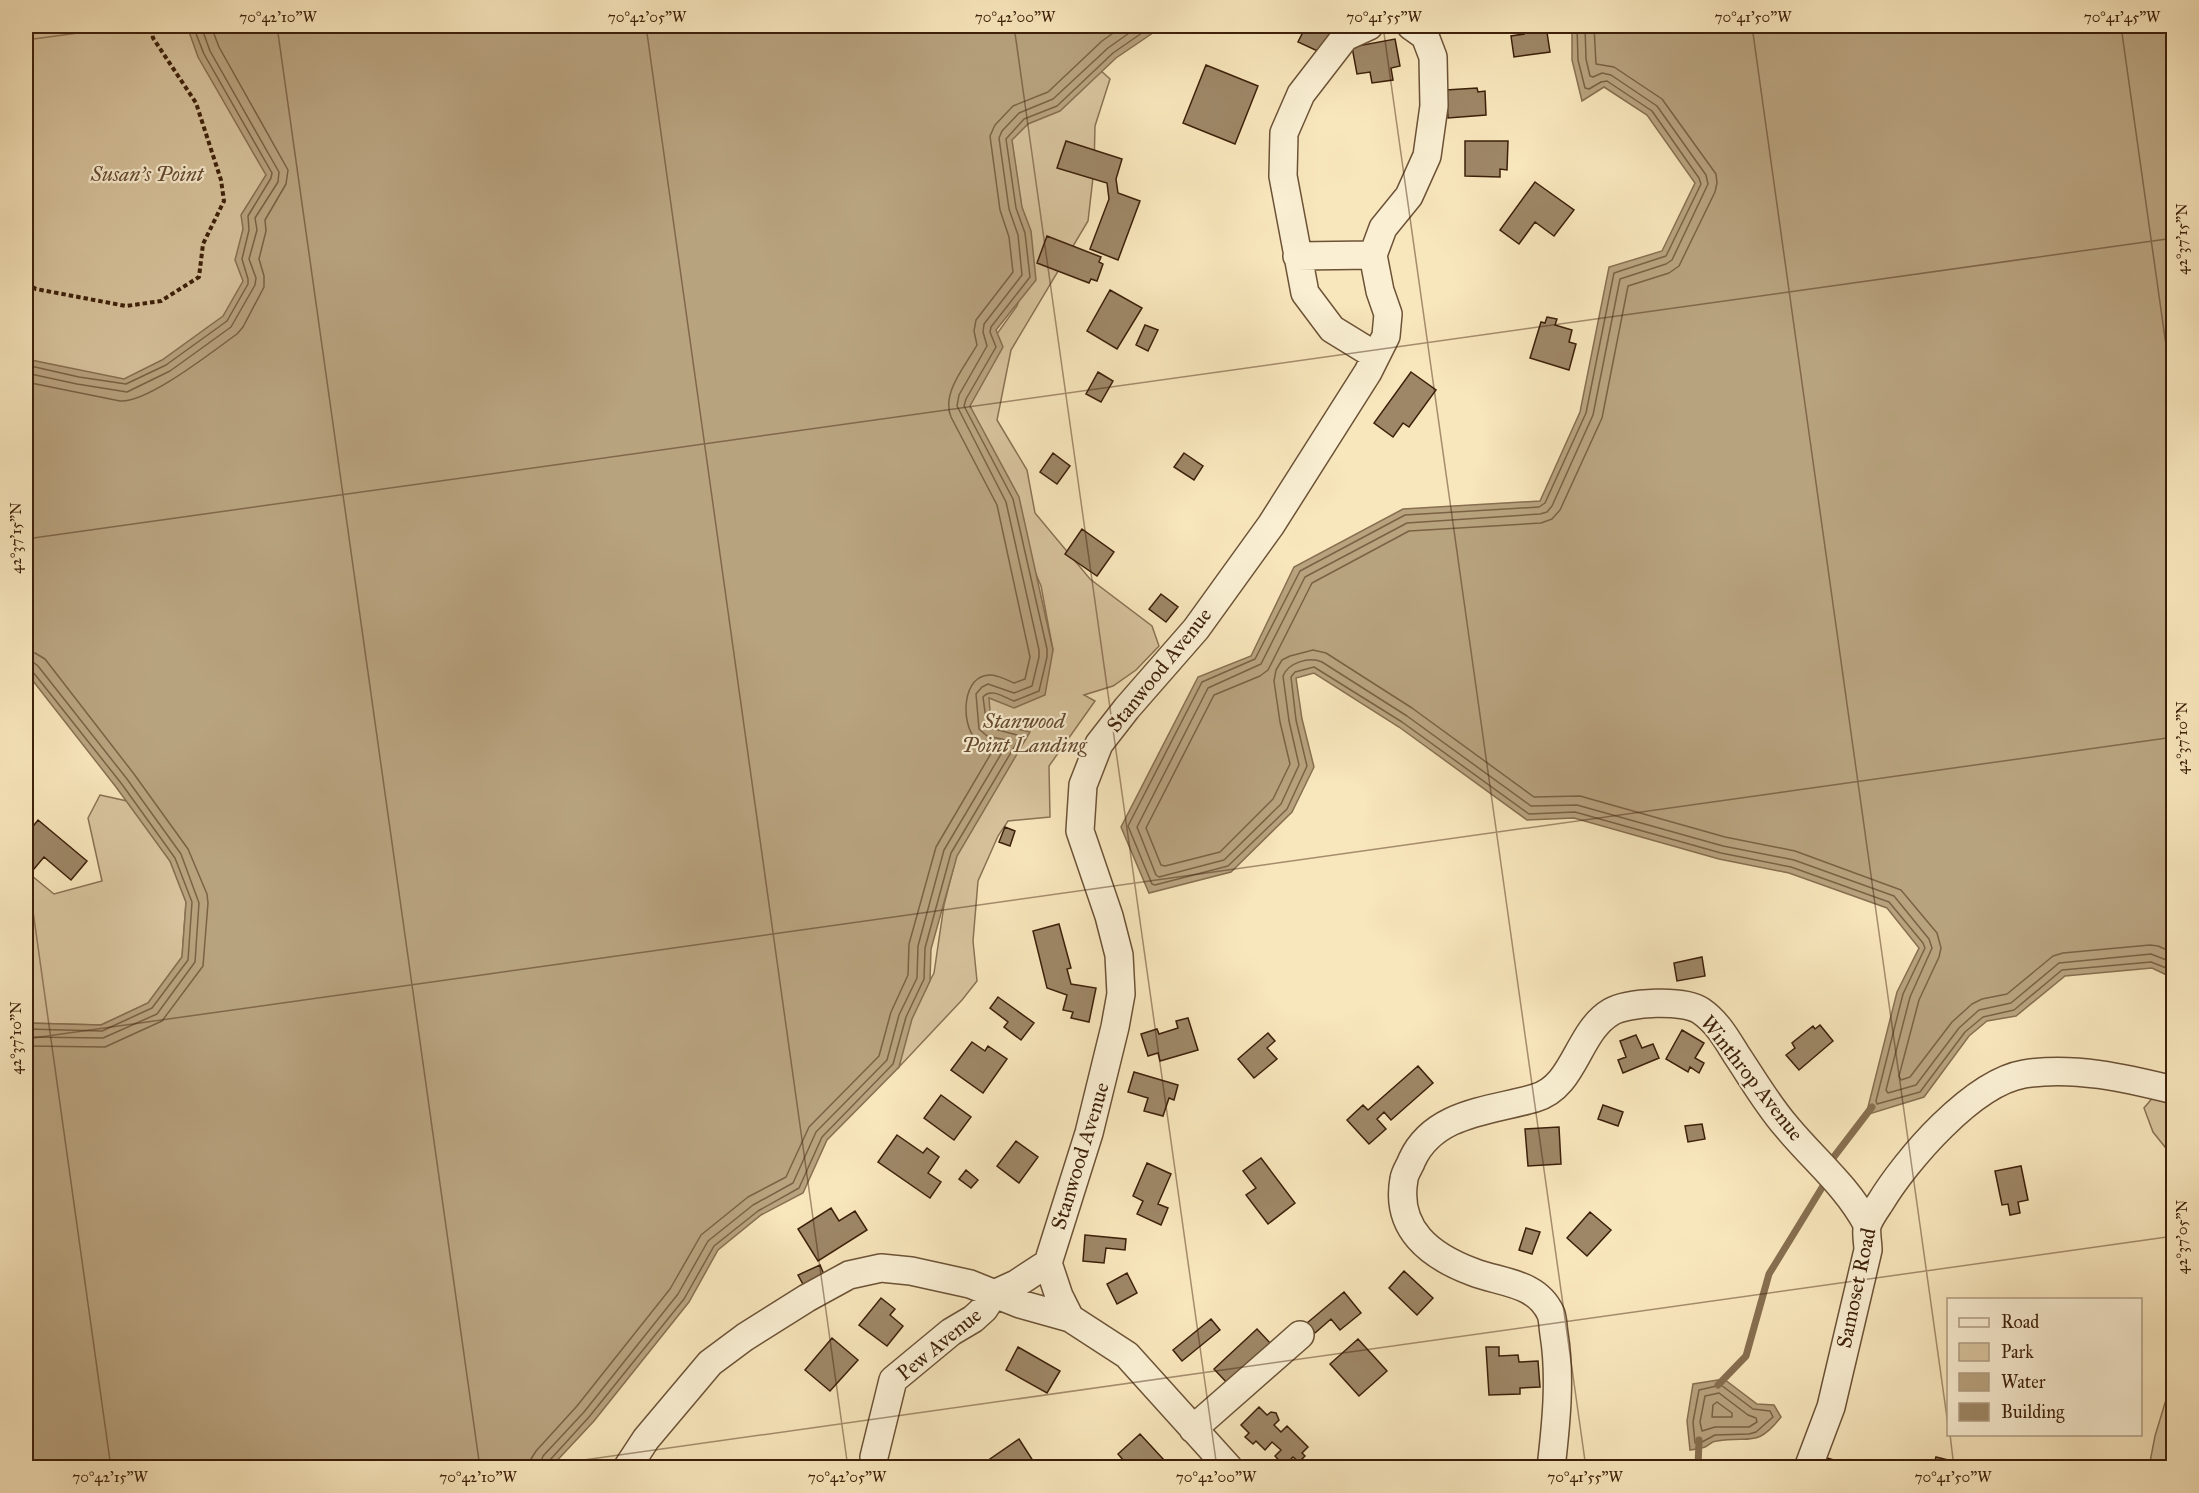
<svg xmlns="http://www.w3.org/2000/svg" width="2199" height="1493" font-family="'IM FELL Great Primer',serif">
<rect width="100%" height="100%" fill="#f8e6bc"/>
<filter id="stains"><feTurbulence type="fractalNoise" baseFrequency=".00333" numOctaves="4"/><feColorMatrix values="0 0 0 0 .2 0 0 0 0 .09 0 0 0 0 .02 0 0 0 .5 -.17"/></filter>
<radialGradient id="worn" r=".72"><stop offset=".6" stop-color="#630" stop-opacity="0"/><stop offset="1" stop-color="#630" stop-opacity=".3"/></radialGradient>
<path fill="#d8c49e" stroke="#8a7254" stroke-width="1.5" d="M 26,26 L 208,26 L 271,150 L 245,305 L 26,515 Z
M 1089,60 L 1110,79 L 1095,126 L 1094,169 L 1088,221 L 1011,350 L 997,420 L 1027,470 L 1035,513 L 1090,579 L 1152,626 L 1159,646 L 1136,670 L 1113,686 L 1084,695 L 1095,701 L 1049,766 L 1050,817 L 1008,821 L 998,836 L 978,881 L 973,941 L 977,981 L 962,1000 L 899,1067 L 906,1025 L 934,973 L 944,905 L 959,846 L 988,691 L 1033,669 L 1053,650 L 1041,586 L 1003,497 L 970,406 L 981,356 L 1017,306 L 1030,264 L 1010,130 Z
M 100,795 L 127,801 L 170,861 L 186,902 L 182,957 L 148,1003 L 101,1025 L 26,1023 L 26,871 L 54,894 L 102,881 L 88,818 Z
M 2155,1095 L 2173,1101 L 2173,1169 L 2173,1157 L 2153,1132 L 2144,1108 Z
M 2173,1280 L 2173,1467 L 2149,1467 L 2155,1436 L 2172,1380 Z"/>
<path fill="#b8a37f" stroke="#876f50" stroke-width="1.5" d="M 187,26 L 1163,26 L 1116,58 L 1060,111 L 1028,124 L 1012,140 L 1022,207 L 1031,231 L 1036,280 L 996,330 L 1003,347 L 970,406 L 1019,497 L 1053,650 L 1045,695 L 1014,708 L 989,698 L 991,723 L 1030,732 L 957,856 L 931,949 L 930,981 L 912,1019 L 899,1067 L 827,1140 L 803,1193 L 761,1215 L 718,1250 L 689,1302 L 594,1421 L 551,1467 L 26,1467 L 26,1023 L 101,1025 L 148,1003 L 182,957 L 186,902 L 170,861 L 116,787 L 26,672 L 26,359 L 124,379 L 162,360 L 223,316 L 243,281 L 235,260 L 243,229 L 241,215 L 266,175 L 198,57 Z
M 1572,26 L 2173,26 L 2173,978 L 2152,968 L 2065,976 L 2016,1016 L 1987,1021 L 1969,1036 L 1924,1097 L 1866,1115 L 1897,992 L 1919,948 L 1887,908 L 1789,873 L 1719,859 L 1574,818 L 1527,820 L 1399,727 L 1314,673 L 1296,678 L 1302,719 L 1314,767 L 1292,812 L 1231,872 L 1149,893 L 1121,827 L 1198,677 L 1251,656 L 1294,567 L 1403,509 L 1540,501 L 1580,412 L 1609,267 L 1662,251 L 1695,183 L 1647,115 L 1604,87 L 1582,101 L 1572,60 Z
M 1724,1379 L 1757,1404 L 1774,1405 L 1781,1417 C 1756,1449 1750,1435 1717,1441 C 1712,1441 1709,1445 1705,1447 C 1700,1449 1695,1449 1690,1450 L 1687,1421 L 1693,1384 Z"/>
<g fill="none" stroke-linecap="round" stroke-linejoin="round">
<path stroke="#7a6244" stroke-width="1.5" d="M 1577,26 L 1578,60 L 1585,88 L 1589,89 L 1601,82 L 1607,81 L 1652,111 L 1699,178 L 1701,184 L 1666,256 L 1614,273 L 1586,413 L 1545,503 L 1539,507 L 1405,515 L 1300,571 L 1255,659 L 1202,682 L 1128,826 L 1152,884 L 1155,885 L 1228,866 L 1287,809 L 1307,766 L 1296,720 L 1291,677 L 1295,672 L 1314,667 L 1402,722 L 1529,814 L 1575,812 L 1721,853 L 1791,867 L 1889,902 L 1923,943 L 1925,948 L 1903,994 L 1876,1101 L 1877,1104 L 1920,1092 L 1965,1032 L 1983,1017 L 2014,1010 L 2062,970 L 2151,962 L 2174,971
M 1585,26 L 1586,59 L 1590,76 L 1593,77 L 1602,73 L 1611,75 L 1657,106 L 1706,175 L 1708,184 L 1672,260 L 1666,264 L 1620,279 L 1593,415 L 1552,506 L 1547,512 L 1540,514 L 1407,523 L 1305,577 L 1261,664 L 1208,688 L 1137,827 L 1156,875 L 1159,877 L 1224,860 L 1281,804 L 1299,765 L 1289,721 L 1283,676 C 1288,663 1309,656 1322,662 L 1407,716 L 1531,806 L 1577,805 L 1723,846 L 1794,860 L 1894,896 L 1929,939 L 1932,948 L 1910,997 L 1886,1090 L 1888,1093 L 1916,1085 L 1959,1028 L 1979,1010 L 2011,1003 L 2059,963 L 2151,954 L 2174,963
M 1594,26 L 1596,64 L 1614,67 L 1662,99 L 1716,174 L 1717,183 L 1715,192 L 1679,266 L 1669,273 L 1628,286 L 1602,418 L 1560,510 L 1552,519 L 1541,523 L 1409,531 L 1312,583 L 1268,670 L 1260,676 L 1214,695 L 1146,828 L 1161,865 L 1165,866 L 1220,852 L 1273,799 L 1290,764 L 1280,722 L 1274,681 L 1276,670 L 1282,660 L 1290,656 L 1313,650 L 1326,653 L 1412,708 L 1534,797 L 1580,796 L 1725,837 L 1795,851 L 1901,890 L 1937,933 L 1941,948 L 1939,957 L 1919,1000 L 1899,1076 L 1901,1080 L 1910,1077 L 1952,1022 L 1972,1004 L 1982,999 L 2007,994 L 2053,956 L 2063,953 L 2150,945 L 2158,946 L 2174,953
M 26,365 L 79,377 L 126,384 L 166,365 L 227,321 L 248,284 L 248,279 L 242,259 L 249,230 L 248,216 L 271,178 L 272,173 L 204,54 L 193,26
M 26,373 L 77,384 L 127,392 L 170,371 L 231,327 L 255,285 L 256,278 L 249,259 L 257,230 L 255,218 L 278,182 L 279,172 L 210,51 L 201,26
M 26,382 L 120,401 C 148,403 213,351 237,334 L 243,327 L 264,287 L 264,276 L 259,259 L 266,231 L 265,220 L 286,184 L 288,170 L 219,47 L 211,26
M 26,652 L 35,653 L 45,659 L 134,774 L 188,849 L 207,894 L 208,903 L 203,966 L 162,1021 L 105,1047 L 26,1046
M 26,661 L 33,662 L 38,666 L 127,779 L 181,854 L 199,903 L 195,962 L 157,1014 L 103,1038 L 26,1037
M 26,668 L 31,670 L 37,677 L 121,783 L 175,858 L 192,902 L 188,960 L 152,1008 L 102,1031 L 26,1029
M 1721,1385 L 1753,1409 L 1770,1411 L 1773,1417 L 1756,1432 L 1749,1434 L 1715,1435 L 1702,1442 L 1695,1443 L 1693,1422 L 1699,1390 Z
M 1719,1393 L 1748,1415 L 1756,1418 L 1757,1422 L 1749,1427 L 1715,1427 L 1702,1431 L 1700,1422 L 1705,1396 Z
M 1717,1402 L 1732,1413 L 1732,1417 L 1712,1417 L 1713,1405 Z
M 530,1468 L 531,1459 L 536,1451 L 577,1406 L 670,1289 L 701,1235 L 748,1197 L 786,1177 L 809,1127 L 879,1056 L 891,1012 L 908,975 L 909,944 L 936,847 L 993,750 L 992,746 C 986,745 980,743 975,738 C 961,724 961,673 992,675 C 1000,676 1007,680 1014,683 L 1025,679 L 1030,657 L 997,505 L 951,417 C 941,393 966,365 977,345 L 974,331 L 976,320 L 1013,272 L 1009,237 L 1000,210 L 990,136 L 995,125 L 1013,106 L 1048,92 L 1102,41 L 1123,26
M 539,1468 L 543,1456 L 584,1412 L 678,1294 L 708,1241 L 753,1205 L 793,1183 L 816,1132 L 887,1060 L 899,1015 L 917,978 L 918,946 L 944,850 L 1007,744 L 1006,740 L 987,736 L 979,729 L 976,694 L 982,687 L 988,684 L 1014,693 L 1032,686 L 1039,657 L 1039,650 L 1006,502 L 957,406 L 959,395 L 987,346 L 983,332 L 984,324 L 1022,275 L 1018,235 L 1009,209 L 999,138 L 1002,131 L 1019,113 L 1053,99 L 1108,48 L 1139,26
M 547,1468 L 549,1461 L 589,1417 L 684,1299 L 714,1246 L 758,1211 L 799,1188 L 822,1137 L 893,1064 L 906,1017 L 924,979 L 925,948 L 951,853 L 1019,739 L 1017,735 L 987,727 L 983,697 C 991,687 1005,698 1014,701 L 1039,691 L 1047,657 L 1047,649 L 1013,499 L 964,406 L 966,399 L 996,347 L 990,332 L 991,327 L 1030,277 L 1025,233 L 1016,208 L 1006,139 L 1024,119 L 1057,106 L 1113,53 L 1152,26"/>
<path stroke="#876f50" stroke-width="7" d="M 1833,1158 L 1872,1107
M 1718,1385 L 1746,1356 L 1769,1274 L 1823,1186
M 1698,1468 L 1699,1440"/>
</g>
<path fill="#9e8767" stroke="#3d200a" stroke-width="1.5" d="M 1306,26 L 1326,26 L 1335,30 L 1324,54 L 1298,42 Z
M 1523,26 L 1546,26 L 1550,52 L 1514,57 L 1511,36 L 1524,34 Z
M 1395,39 L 1400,66 L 1391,68 L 1393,80 L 1372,83 L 1370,72 L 1357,74 L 1352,47 Z
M 1206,65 L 1258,86 L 1235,144 L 1183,123 Z
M 1477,88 L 1478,92 L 1485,91 L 1486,115 L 1448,118 L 1446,90 Z
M 1066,141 L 1122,159 L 1116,179 L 1118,193 L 1140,201 L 1118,260 L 1090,249 L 1109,199 L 1107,183 L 1057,168 Z
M 1465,141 L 1508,141 L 1507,170 L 1500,169 L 1500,177 L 1465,176 Z
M 1535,182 L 1574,210 L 1554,236 L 1535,222 L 1519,244 L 1500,230 Z
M 1047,236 L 1101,257 L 1099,262 L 1103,264 L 1097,281 L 1091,279 L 1089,283 L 1037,263 Z
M 1110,290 L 1142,308 L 1117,349 L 1087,331 Z
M 1547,317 L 1557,319 L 1555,325 L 1572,330 L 1569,342 L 1576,344 L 1569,370 L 1530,358 L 1541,322 L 1545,323 Z
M 1145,325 L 1158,330 L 1148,351 L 1136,345 Z
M 1098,372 L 1113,381 L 1101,402 L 1086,394 Z
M 1411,372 L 1436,390 L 1409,427 L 1403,423 L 1393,437 L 1374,423 Z
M 1053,453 L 1070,466 L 1057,484 L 1040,472 Z
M 1184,453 L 1203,466 L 1194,480 L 1174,467 Z
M 1082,529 L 1114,552 L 1097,576 L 1065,554 Z
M 1161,594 L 1178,607 L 1166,622 L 1149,609 Z
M 38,820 L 87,861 L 71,880 L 44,857 L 34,869 L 26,862 L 26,835 Z
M 1005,827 L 1015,831 L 1010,846 L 999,842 Z
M 1059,924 L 1071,968 L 1067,969 L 1071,984 L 1096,988 L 1089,1022 L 1071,1018 L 1073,1012 L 1063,1010 L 1067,995 L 1047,988 L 1033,931 Z
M 1702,957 L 1705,976 L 1677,981 L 1674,963 Z
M 998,997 L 1034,1023 L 1021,1040 L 1004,1027 L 1008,1022 L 990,1008 Z
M 1188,1018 L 1198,1050 L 1160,1061 L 1158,1053 L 1148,1056 L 1141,1034 L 1157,1029 L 1159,1034 L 1178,1028 L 1176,1021 Z
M 1820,1025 L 1833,1041 L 1799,1070 L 1786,1055 L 1795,1048 L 1792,1043 L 1813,1026 L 1815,1029 Z
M 1682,1030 L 1704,1043 L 1695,1058 L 1704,1063 L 1699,1073 L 1690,1067 L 1688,1072 L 1666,1059 Z
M 1268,1033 L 1275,1041 L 1267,1048 L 1277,1059 L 1254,1078 L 1238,1059 Z
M 1636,1035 L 1642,1048 L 1653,1044 L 1659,1058 L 1623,1073 L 1618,1060 L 1626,1057 L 1620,1041 Z
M 972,1042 L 985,1051 L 988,1046 L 1007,1059 L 983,1093 L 951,1070 Z
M 1418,1066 L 1433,1083 L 1391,1120 L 1384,1112 L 1377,1119 L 1386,1129 L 1369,1144 L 1347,1120 L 1363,1105 L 1368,1110 Z
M 1134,1072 L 1178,1085 L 1174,1100 L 1169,1098 L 1163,1116 L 1144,1111 L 1148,1098 L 1128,1092 Z
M 941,1095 L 971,1117 L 954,1140 L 924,1118 Z
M 1603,1105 L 1623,1112 L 1618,1126 L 1598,1119 Z
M 1702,1124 L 1705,1139 L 1688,1142 L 1685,1126 Z
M 1559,1127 L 1561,1164 L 1528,1166 L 1525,1129 Z
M 897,1135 L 923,1153 L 927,1148 L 939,1157 L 928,1173 L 941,1182 L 930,1198 L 878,1162 Z
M 1016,1141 L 1038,1157 L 1019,1183 L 997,1166 Z
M 1261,1158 L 1295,1203 L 1268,1224 L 1246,1195 L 1256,1188 L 1243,1171 Z
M 1147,1163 L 1171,1174 L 1158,1204 L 1168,1208 L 1161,1225 L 1137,1214 L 1143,1201 L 1133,1196 Z
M 2021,1166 L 2028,1200 L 2018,1202 L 2020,1213 L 2010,1215 L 2008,1204 L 2002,1205 L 1995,1171 Z
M 966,1170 L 978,1180 L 971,1188 L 959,1179 Z
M 831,1208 L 839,1221 L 855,1211 L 867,1230 L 818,1261 L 798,1229 Z
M 1590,1212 L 1611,1230 L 1587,1256 L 1567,1238 Z
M 1526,1228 L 1540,1232 L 1532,1254 L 1519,1250 Z
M 1085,1235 L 1126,1239 L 1125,1250 L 1106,1248 L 1104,1263 L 1083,1261 Z
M 820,1265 L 826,1279 L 805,1288 L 798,1275 Z
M 1404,1271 L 1433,1298 L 1417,1315 L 1389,1288 Z
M 1127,1273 L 1137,1293 L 1117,1304 L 1107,1284 Z
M 1344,1292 L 1361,1313 L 1340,1330 L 1331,1319 L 1315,1333 L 1307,1323 Z
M 881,1298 L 895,1309 L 890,1315 L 903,1326 L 887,1346 L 859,1325 Z
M 1211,1319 L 1220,1330 L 1182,1361 L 1173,1350 Z
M 1257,1329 L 1272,1345 L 1229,1385 L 1214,1369 Z
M 832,1338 L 858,1360 L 830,1391 L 805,1370 Z
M 1358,1339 L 1387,1371 L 1359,1396 L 1330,1364 Z
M 1018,1347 L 1060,1371 L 1047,1393 L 1006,1370 Z
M 1486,1347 L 1499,1347 L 1499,1356 L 1518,1355 L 1519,1362 L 1538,1361 L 1540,1387 L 1520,1388 L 1520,1394 L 1489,1395 Z
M 1259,1407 L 1267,1415 L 1271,1412 L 1276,1413 L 1279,1420 L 1274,1425 L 1281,1432 L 1287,1426 L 1308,1447 L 1302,1453 L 1305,1456 L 1299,1462 L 1293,1457 L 1284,1466 L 1275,1456 L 1281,1450 L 1272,1442 L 1265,1450 L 1256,1441 L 1253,1444 L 1245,1437 L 1249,1433 L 1241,1425 Z
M 1140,1434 L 1164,1460 L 1157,1468 L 1130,1468 L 1118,1454 Z
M 1019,1439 L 1037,1467 L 977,1468 Z
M 1936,1457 L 1977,1467 L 1977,1468 L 1933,1468 Z
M 1827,1458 L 1857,1467 L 1824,1468 Z"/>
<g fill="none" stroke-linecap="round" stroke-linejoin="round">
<g stroke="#6c5236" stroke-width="30">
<path id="minor" d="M 1369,26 L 1345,37 L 1301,94 L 1284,133 L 1283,176 L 1305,293 L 1332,329 L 1376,356
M 1297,256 L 1373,255
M 994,1294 L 1016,1284 L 1048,1263
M 1070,1318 L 1059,1296 L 1048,1263 L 1089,1133 L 1115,1027 L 1121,994 L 1119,955 L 1109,916 L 1080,831 L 1083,785 L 1099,744 L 1127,708 L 1196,629 L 1271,525 L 1368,372 L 1386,336 L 1388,314 L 1380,291 L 1373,255 L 1383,228 L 1409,196 L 1427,156 L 1434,106 L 1433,57 L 1425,36 L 1411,26
M 1193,1429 L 1300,1335
M 627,1468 L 646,1439 L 710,1363 L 745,1337 L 807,1298 L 849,1275 L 881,1268 L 911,1271 L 970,1284 L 1020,1304 L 1070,1318 L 1127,1355 L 1229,1468
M 874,1468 L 874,1457 L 893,1380 L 951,1332 L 973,1319 L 984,1309 L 994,1294
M 1551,1468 C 1556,1425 1561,1377 1554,1334 C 1553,1328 1553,1320 1551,1314 C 1537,1282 1501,1283 1473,1272 C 1430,1256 1395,1229 1404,1179 C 1405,1172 1410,1166 1412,1160 C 1434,1112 1491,1111 1535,1098 C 1575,1087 1577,1032 1611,1012 C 1628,1002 1684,999 1701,1011 C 1717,1022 1726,1038 1736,1054 C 1752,1078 1767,1104 1786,1126 C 1814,1160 1846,1185 1867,1224
M 1808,1468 L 1831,1407 L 1868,1250 C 1868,1242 1865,1230 1868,1223 C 1871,1216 1876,1209 1880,1203 C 1906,1160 1972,1083 2024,1074 C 2074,1066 2125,1078 2174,1090"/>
</g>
<path stroke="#3d200a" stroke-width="4" stroke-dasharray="4.5 3" stroke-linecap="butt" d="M 26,283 L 36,289 L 126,306 L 161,301 L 199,277 L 203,244 L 224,201 L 221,180 L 196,103 L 153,38 L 151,26"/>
<use href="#minor" stroke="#faefd3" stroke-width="27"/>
</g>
<path fill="none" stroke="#3d200a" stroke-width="1.5" stroke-opacity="0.45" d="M 277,26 L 480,1468M 646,26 L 848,1468M 1014,26 L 1217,1468M 1383,26 L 1586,1468M 1752,26 L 1948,1425M 2121,26 L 2174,402M 26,40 L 130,26M 26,539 L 2174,238M 26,861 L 111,1468M 26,1039 L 2174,737M 1950,1434 L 1954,1468M 527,1468 L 2174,1236"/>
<g text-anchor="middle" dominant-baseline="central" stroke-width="4.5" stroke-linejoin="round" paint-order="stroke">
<g font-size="21" font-style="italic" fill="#64492f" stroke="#faefd3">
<text x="147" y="174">Susan's Point</text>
<text x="1024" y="721">Stanwood<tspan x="1024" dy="24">Point Landing</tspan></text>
</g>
<g font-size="21" fill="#3d200a" stroke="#faefd3">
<text transform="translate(1159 670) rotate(-51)">Stanwood Avenue</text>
<text transform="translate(1752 1078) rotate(52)">Winthrop Avenue</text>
<text transform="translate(1080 1156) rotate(-73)">Stanwood Avenue</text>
<text transform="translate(1856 1288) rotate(-78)">Samoset Road</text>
<text transform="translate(939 1344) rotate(-39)">Pew Avenue</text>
</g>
</g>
<rect width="2199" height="1493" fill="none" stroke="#f8e6bc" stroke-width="66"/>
<rect x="1947" y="1298" width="195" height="138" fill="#faefd3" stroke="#ae9c83" stroke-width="1.5"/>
<rect x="1959" y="1318" width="30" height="9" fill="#faefd3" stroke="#ae9c83" stroke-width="1.5"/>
<text x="2001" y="1328" font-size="18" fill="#3d200a">Road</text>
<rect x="1959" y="1343" width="30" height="18" fill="#d8c49e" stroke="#ae9c83" stroke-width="1.5"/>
<text x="2001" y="1358" font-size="18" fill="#3d200a">Park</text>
<rect x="1959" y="1373" width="30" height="18" fill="#b8a37f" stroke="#ae9c83" stroke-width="1.5"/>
<text x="2001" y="1388" font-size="18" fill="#3d200a">Water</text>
<rect x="1959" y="1403" width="30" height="18" fill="#9e8767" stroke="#ae9c83" stroke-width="1.5"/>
<text x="2001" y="1418" font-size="18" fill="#3d200a">Building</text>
<rect x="33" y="33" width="2133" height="1427" fill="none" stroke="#3d200a" stroke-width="2"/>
<g font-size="15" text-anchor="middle" fill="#3d200a">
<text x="278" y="22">70°42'10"W</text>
<text x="647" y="22">70°42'05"W</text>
<text x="1015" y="22">70°42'00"W</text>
<text x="1384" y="22">70°41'55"W</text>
<text x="1753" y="22">70°41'50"W</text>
<text x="2122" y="22">70°41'45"W</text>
<text transform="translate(2182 239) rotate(-90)" y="5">42°37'15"N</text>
<text transform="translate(16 538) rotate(-90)" y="5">42°37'15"N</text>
<text transform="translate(2182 738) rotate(-90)" y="5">42°37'10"N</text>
<text transform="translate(16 1038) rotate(-90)" y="5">42°37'10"N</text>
<text transform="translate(2182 1237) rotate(-90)" y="5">42°37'05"N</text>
<text x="110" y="1482">70°42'15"W</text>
<text x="478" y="1482">70°42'10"W</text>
<text x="847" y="1482">70°42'05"W</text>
<text x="1216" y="1482">70°42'00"W</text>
<text x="1585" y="1482">70°41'55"W</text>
<text x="1953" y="1482">70°41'50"W</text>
</g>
<rect width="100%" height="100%" filter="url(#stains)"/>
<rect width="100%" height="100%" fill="url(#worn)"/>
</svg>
